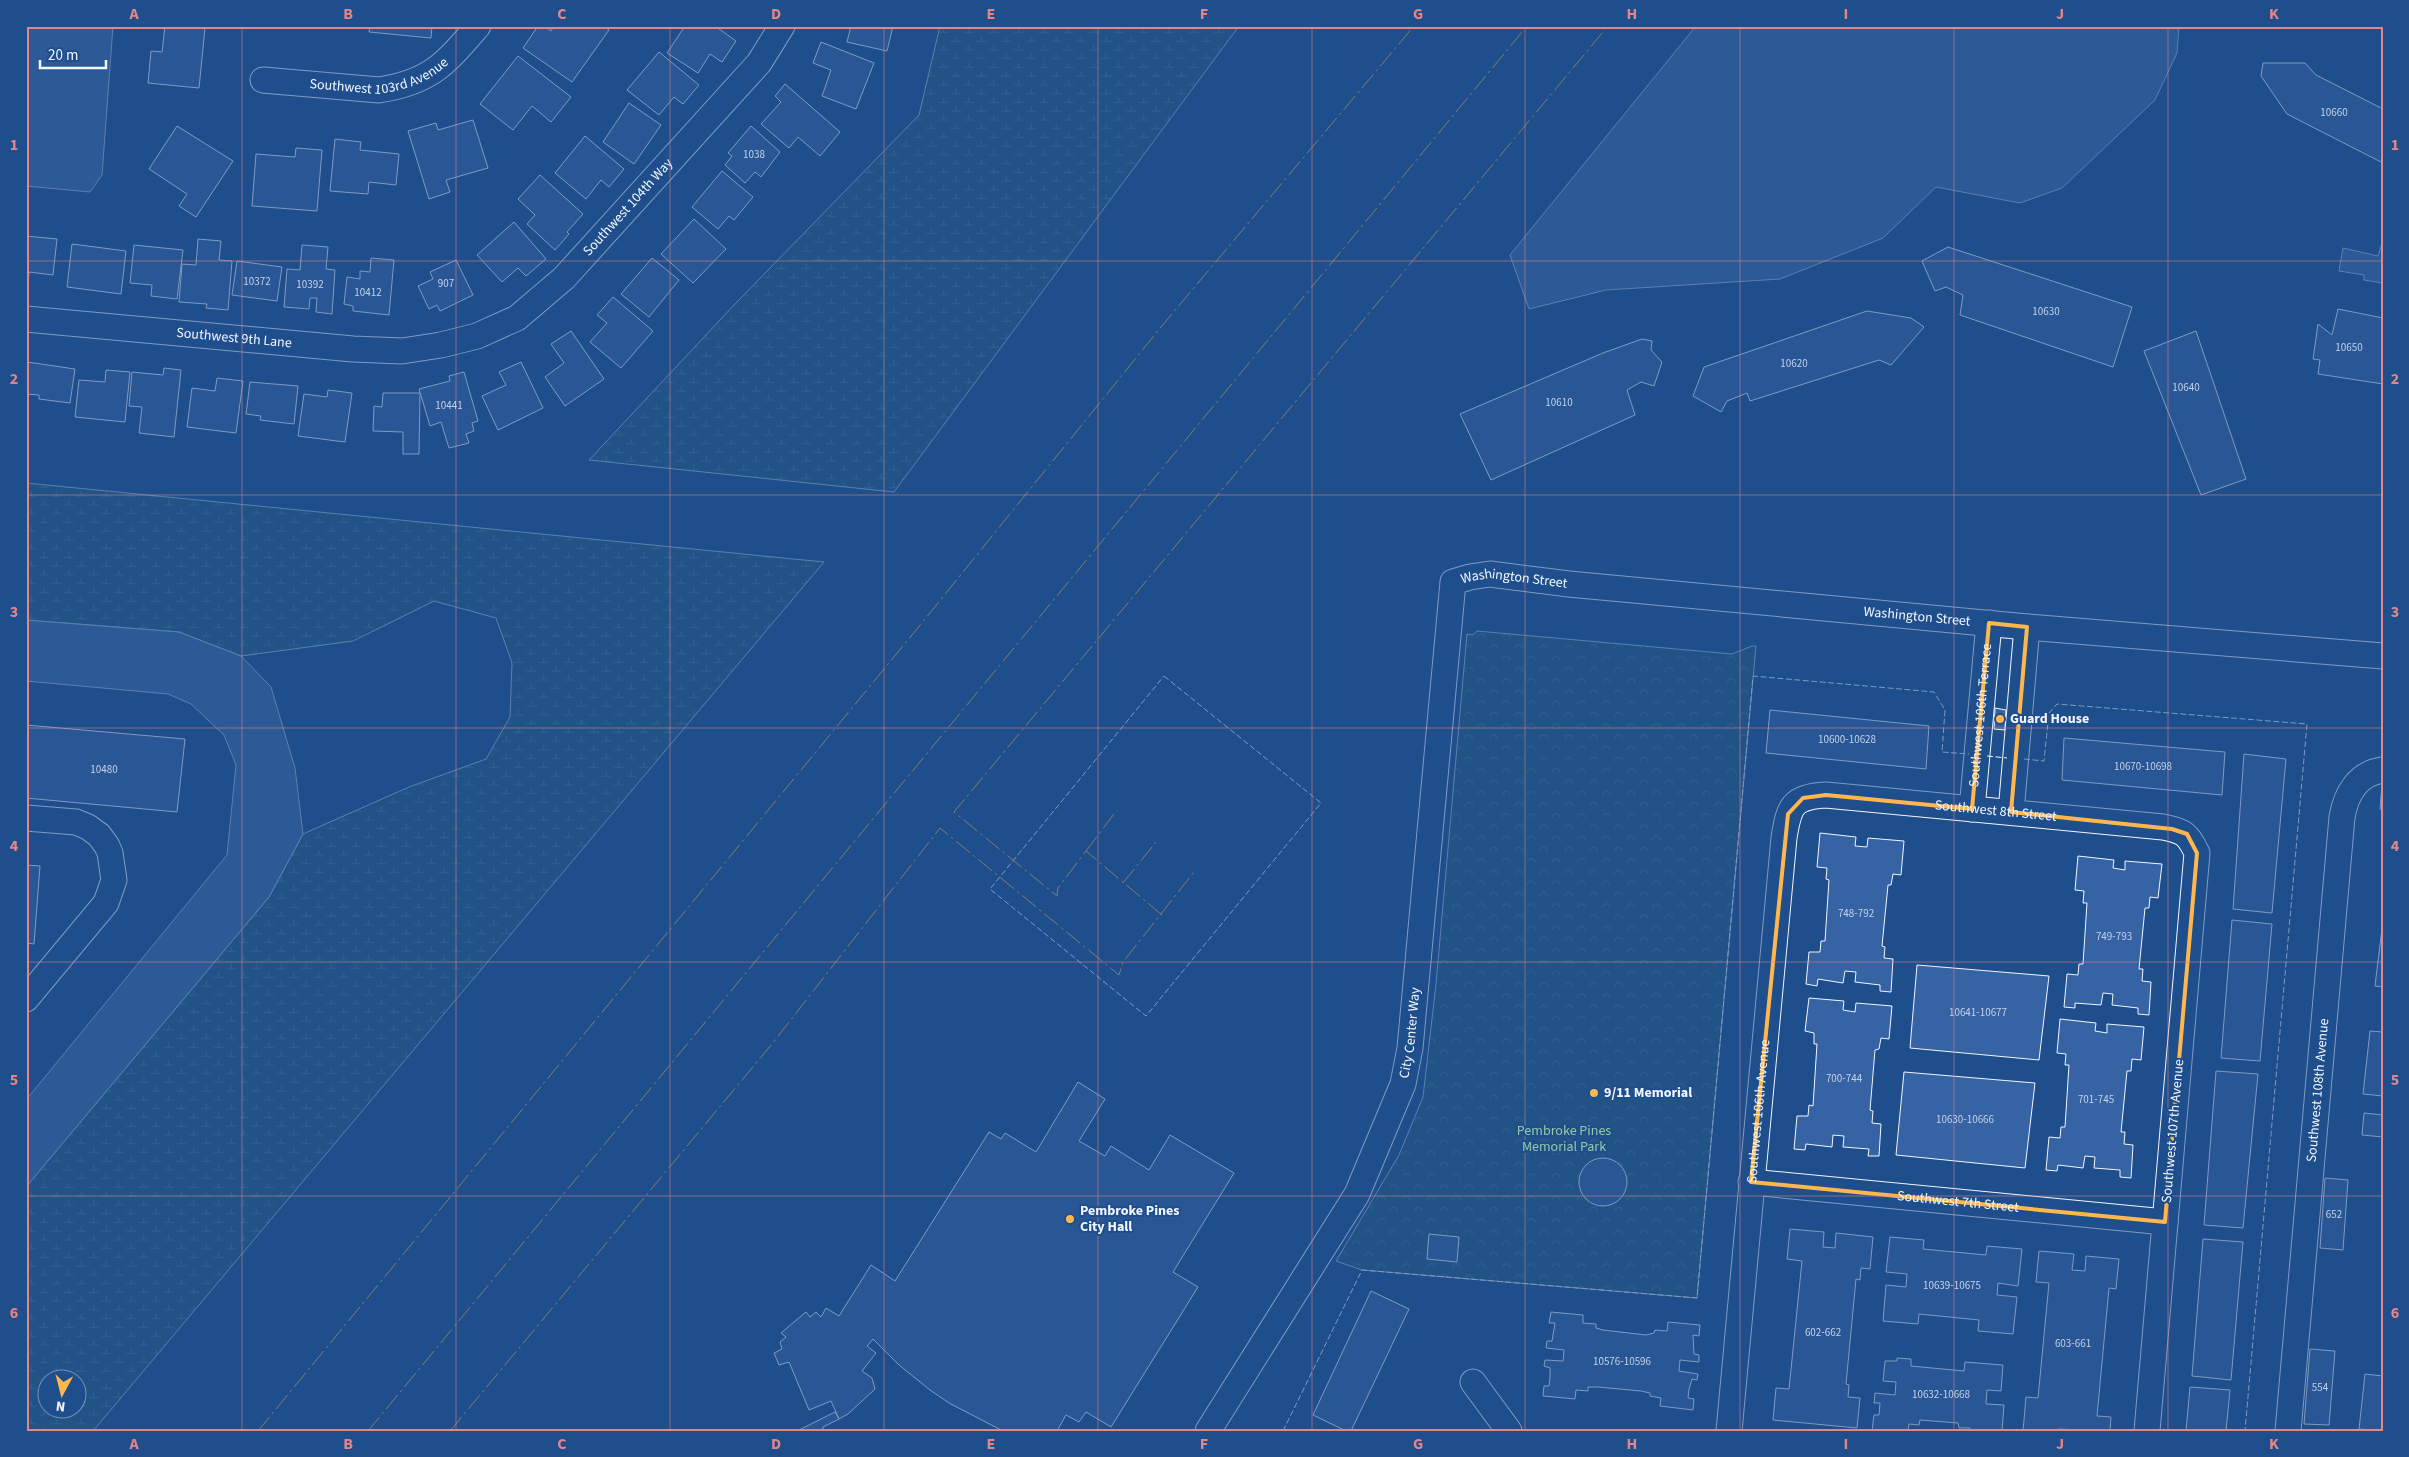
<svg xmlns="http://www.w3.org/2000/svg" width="2409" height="1457" font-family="'Source Sans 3',sans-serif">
<defs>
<pattern id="forest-crowns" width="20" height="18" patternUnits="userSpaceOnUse" patternTransform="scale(1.25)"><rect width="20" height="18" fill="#245a82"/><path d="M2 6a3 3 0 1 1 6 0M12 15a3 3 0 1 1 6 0" fill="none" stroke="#447295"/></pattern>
<pattern id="wetland-marsh" width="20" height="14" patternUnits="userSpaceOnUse" patternTransform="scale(1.25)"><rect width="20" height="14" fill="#245a82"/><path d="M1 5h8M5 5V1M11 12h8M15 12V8" fill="none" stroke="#447295"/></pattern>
</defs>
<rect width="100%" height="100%" fill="#1f4e8c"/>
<path fill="url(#forest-crowns)" stroke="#a8bbd7" d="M 1477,631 L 1732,654 L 1752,646 L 1756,646 L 1697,1298 L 1362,1270 L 1336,1261 L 1399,1155 L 1423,1097 L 1436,984 L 1467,634 L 1473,635 Z"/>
<path fill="url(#wetland-marsh)" stroke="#a8bbd7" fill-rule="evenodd" d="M 940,26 L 1239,26 L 894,492 L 589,460 L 734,305 L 919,115 Z
M 26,483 L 824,562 L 93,1431 L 26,1431 L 26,1187 L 269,897 L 303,834 L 409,787 L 486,759 L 510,717 L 512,663 L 496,618 L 434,601 L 353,641 L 241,656 L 179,632 L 26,620 ZM 48,1380 L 78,1380 L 78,1410 L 48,1410 Z"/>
<path fill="#3b69a3" stroke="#a8bbd7" d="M 26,26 L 113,26 L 102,175 L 90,192 L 26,186 Z
M 1696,26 L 2179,26 L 2177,53 L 2155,100 L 2062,188 L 2020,203 L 1936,187 L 1883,238 L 1780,279 L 1606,290 L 1529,309 L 1510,255 Z
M 2383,240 L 2383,283 L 2364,280 L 2364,275 L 2339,271 L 2343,248 L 2378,256 Z
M 26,620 L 179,632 L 241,656 L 271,687 L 295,768 L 303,834 L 269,897 L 26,1187 L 26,1100 L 227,855 L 236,765 L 224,735 L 191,704 L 168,694 L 26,681 Z"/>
<path fill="#3563a3" stroke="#f2f6ff" d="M 165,26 L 205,28 L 199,88 L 148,83 L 151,51 L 162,52 Z
M 370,26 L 432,26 L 431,38 L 369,32 Z
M 538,26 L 544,26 L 551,31 L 554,26 L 603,26 L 609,30 L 572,82 L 523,48 Z
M 685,26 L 715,26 L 736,41 L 722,62 L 710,54 L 698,73 L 667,53 Z
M 851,26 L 893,26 L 887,51 L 847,42 Z
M 821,42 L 874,63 L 856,109 L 822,96 L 831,70 L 813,63 Z
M 659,52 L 699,85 L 683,104 L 674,97 L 659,115 L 627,90 Z
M 518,56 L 571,97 L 551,122 L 532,106 L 513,130 L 480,104 Z
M 2263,63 L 2305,63 L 2316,75 L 2383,109 L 2383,163 L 2287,114 L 2261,76 Z
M 785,84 L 840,132 L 820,156 L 798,137 L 789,148 L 761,124 L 781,102 L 775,96 Z
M 629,103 L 661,125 L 634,164 L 603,142 Z
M 473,120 L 488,168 L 446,180 L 450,192 L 429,199 L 408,131 L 436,123 L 438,130 Z
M 177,126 L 233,161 L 196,217 L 179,206 L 187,194 L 149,169 Z
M 751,126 L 780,152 L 761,177 L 755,172 L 745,183 L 725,165 L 732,156 L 728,153 Z
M 585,136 L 624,169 L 609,187 L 601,180 L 586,199 L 555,173 Z
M 335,139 L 361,142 L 360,150 L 399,154 L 396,185 L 369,182 L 368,194 L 330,191 Z
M 296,148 L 322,150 L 317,211 L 252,206 L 256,154 L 295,157 Z
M 722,171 L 753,197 L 734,220 L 729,216 L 718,229 L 692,207 Z
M 540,175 L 583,214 L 567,232 L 569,234 L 555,250 L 527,224 L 535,215 L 518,199 Z
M 694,219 L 726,249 L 693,283 L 661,254 Z
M 514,222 L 546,259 L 526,276 L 518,268 L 502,282 L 477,255 Z
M 26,236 L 57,239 L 53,275 L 29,272 L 28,284 Z
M 198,239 L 221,241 L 219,260 L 232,261 L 228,310 L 206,308 L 207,304 L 179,302 L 182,264 L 196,265 Z
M 72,244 L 126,251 L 121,294 L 67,287 Z
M 134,245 L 183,250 L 177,299 L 151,296 L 152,285 L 130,283 Z
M 302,245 L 328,247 L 326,269 L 335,270 L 332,314 L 316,312 L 317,298 L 310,298 L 309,309 L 284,307 L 287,269 L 300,270 Z
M 1948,247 L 2132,307 L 2113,367 L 1960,315 L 1963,295 L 1946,287 L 1935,291 L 1922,261 Z
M 371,258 L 394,260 L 389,315 L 353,311 L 353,306 L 344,304 L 347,277 L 360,279 L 360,271 L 370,272 Z
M 652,258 L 679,280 L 649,317 L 621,294 Z
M 456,260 L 473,295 L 440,311 L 437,305 L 429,309 L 418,286 L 433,279 L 430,272 Z
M 237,261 L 282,267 L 277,301 L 232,295 Z
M 613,297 L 653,331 L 621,368 L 590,342 L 607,323 L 597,315 Z
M 2338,309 L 2383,318 L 2383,384 L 2318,374 L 2320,360 L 2313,359 L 2318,324 L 2332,335 Z
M 1867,311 L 1911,318 L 1924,327 L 1891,365 L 1879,360 L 1750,401 L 1747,393 L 1727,401 L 1721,412 L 1693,396 L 1704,367 Z
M 571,331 L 604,379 L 565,406 L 545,377 L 564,363 L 551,344 Z
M 2196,331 L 2246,479 L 2201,495 L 2144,351 Z
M 1642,339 L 1652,341 L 1651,350 L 1662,362 L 1654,386 L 1641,382 L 1627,390 L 1635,415 L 1491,480 L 1460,414 L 1603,353 Z
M 27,362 L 75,369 L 70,403 L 39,399 L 39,395 L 26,394 Z
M 521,362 L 543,408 L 498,430 L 482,396 L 506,385 L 499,372 Z
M 164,368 L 181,370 L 174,437 L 139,433 L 142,407 L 129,406 L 132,372 L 163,375 Z
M 106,370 L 130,372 L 125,422 L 75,417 L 79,380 L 105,382 Z
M 464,372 L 478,421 L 472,423 L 474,431 L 466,434 L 469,443 L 449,448 L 441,422 L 430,426 L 419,389 L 450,381 L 449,376 Z
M 217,378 L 243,381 L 236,433 L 187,427 L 192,388 L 215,391 Z
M 250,382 L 298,386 L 294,424 L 260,420 L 261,416 L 246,414 Z
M 328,390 L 352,393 L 345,442 L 298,436 L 304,394 L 327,397 Z
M 383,393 L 420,393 L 419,454 L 403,454 L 403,432 L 373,431 L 374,406 L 382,407 Z
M 1995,708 L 2006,710 L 2005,730 L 1994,729 Z
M 1770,710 L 1929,726 L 1926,769 L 1766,753 Z
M 26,725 L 185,739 L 177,812 L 26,798 Z
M 2064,738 L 2225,752 L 2222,795 L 2062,780 Z
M 2244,754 L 2286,759 L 2272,913 L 2233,909 Z
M 2382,785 L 2383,785 L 2383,810 L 2380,809 Z
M 1820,833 L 1856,837 L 1855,846 L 1867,847 L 1868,838 L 1904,841 L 1901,875 L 1893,874 L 1891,885 L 1888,885 L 1882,946 L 1885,947 L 1884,958 L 1893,959 L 1891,992 L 1880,991 L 1880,985 L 1855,982 L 1856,972 L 1845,971 L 1843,983 L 1818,979 L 1817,986 L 1806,984 L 1809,952 L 1820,952 L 1821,941 L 1825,941 L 1829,880 L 1826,879 L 1827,868 L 1817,867 Z
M 2078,856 L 2114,860 L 2113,868 L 2125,870 L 2125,861 L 2162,864 L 2158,898 L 2150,897 L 2149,908 L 2145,908 L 2139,969 L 2143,969 L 2142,981 L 2151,982 L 2149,1015 L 2138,1014 L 2138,1008 L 2112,1005 L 2113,994 L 2103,993 L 2101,1005 L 2075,1003 L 2075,1008 L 2064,1007 L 2067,974 L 2078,975 L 2079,964 L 2083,964 L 2087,903 L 2083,903 L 2084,891 L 2075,890 Z
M 26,865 L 40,866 L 34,944 L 26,943 Z
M 2232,920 L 2272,924 L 2260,1061 L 2221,1058 Z
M 2383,920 L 2383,987 L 2375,986 Z
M 1917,965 L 2049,976 L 2039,1060 L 1910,1048 Z
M 1809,998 L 1844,1001 L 1843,1010 L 1855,1012 L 1856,1003 L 1892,1006 L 1889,1039 L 1881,1038 L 1879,1049 L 1875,1050 L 1870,1110 L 1873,1111 L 1872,1123 L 1881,1124 L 1879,1156 L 1868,1156 L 1869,1149 L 1843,1147 L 1844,1136 L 1833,1135 L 1832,1147 L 1806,1144 L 1805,1150 L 1794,1149 L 1797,1116 L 1808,1116 L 1809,1105 L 1813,1106 L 1817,1044 L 1814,1044 L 1814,1033 L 1805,1031 Z
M 2060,1019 L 2096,1023 L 2095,1031 L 2107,1033 L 2107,1024 L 2144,1027 L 2141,1060 L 2132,1059 L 2131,1071 L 2127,1071 L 2121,1132 L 2125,1132 L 2124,1144 L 2133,1145 L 2131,1178 L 2120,1177 L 2120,1170 L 2094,1168 L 2095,1157 L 2085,1156 L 2083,1168 L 2058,1165 L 2057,1171 L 2046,1170 L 2049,1137 L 2060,1138 L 2061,1127 L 2065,1127 L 2069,1065 L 2065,1065 L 2066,1054 L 2057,1053 Z
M 2370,1031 L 2383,1032 L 2383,1096 L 2363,1094 Z
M 2216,1071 L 2258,1074 L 2243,1228 L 2204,1225 Z
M 1904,1072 L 2035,1083 L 2025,1168 L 1896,1155 Z
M 1078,1082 L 1105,1099 L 1079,1141 L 1105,1156 L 1111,1146 L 1149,1170 L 1170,1135 L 1234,1173 L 1173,1272 L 1198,1287 L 1111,1427 L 1086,1412 L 1079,1422 L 1066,1415 L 1057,1431 L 1003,1431 L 949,1403 L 930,1390 L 899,1365 L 873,1339 L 867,1346 L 876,1353 L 862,1371 L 872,1378 L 875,1389 L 848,1414 L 839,1419 L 831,1401 L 809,1410 L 789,1362 L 779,1365 L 774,1353 L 782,1349 L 780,1342 L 786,1337 L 781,1333 L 806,1312 L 810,1317 L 816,1312 L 821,1317 L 826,1308 L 839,1316 L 871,1265 L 895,1281 L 989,1132 L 1001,1139 L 1005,1133 L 1036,1152 Z
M 2364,1113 L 2383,1115 L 2383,1137 L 2362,1135 Z
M1579 1182a24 24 0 1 1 48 0a24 24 0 1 1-48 0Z
M 2325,1178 L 2348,1180 L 2343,1250 L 2320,1248 Z
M 1790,1229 L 1824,1232 L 1823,1247 L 1835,1248 L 1836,1233 L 1873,1237 L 1870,1269 L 1861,1268 L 1860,1280 L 1856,1279 L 1846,1384 L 1849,1385 L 1848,1397 L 1860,1398 L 1857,1428 L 1773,1420 L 1776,1388 L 1789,1389 L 1802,1261 L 1787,1259 Z
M 1429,1234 L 1459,1237 L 1457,1262 L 1427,1259 Z
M 1890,1237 L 1924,1240 L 1923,1249 L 1986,1255 L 1987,1246 L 2022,1249 L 2018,1286 L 1998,1283 L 1997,1295 L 2017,1297 L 2013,1334 L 1978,1331 L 1979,1320 L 1919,1314 L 1918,1324 L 1883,1321 L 1886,1285 L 1906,1287 L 1907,1274 L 1886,1272 Z
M 2203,1239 L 2243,1242 L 2231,1380 L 2192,1376 Z
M 2039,1251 L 2074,1254 L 2072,1270 L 2085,1271 L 2086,1256 L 2119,1259 L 2116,1289 L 2109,1288 L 2097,1416 L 2111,1417 L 2110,1431 L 2058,1429 L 2058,1431 L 2023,1431 L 2026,1397 L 2038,1398 L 2049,1283 L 2036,1282 Z
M 1371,1291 L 1409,1309 L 1351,1431 L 1346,1431 L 1313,1415 Z
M 1551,1312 L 1583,1315 L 1583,1323 L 1596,1324 L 1596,1328 L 1603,1330 L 1646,1335 L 1654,1333 L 1655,1330 L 1667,1331 L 1668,1322 L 1700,1325 L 1699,1336 L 1693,1335 L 1694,1354 L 1699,1355 L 1699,1362 L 1680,1360 L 1679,1371 L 1698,1374 L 1697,1380 L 1692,1379 L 1689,1389 L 1688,1398 L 1694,1399 L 1693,1410 L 1660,1406 L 1661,1398 L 1650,1396 L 1650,1393 L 1641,1391 L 1598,1387 L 1588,1387 L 1588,1391 L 1576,1390 L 1575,1399 L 1543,1396 L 1544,1386 L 1549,1386 L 1550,1377 L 1550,1368 L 1544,1366 L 1545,1360 L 1563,1361 L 1564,1350 L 1546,1348 L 1547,1341 L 1552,1341 L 1555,1323 L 1549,1323 Z
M 2310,1349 L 2335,1351 L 2329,1425 L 2304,1424 Z
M 1897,1358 L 1911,1359 L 1911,1366 L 1964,1371 L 1965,1362 L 2003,1365 L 2001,1391 L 1987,1390 L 1986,1404 L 2004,1405 L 2002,1431 L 1970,1431 L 1970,1428 L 1959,1428 L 1958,1423 L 1920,1420 L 1919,1425 L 1909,1424 L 1908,1431 L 1872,1431 L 1874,1415 L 1879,1415 L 1880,1403 L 1874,1403 L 1875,1393 L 1895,1395 L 1896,1382 L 1883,1381 L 1885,1361 L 1897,1361 Z
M 2365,1374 L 2383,1376 L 2383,1431 L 2359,1429 Z
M 2190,1387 L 2230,1390 L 2226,1431 L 2186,1431 Z
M 835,1412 L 839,1419 L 823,1427 L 823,1431 L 797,1431 Z"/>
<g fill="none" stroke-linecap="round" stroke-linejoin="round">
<g stroke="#f2f6ff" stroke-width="27">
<g id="minor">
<path id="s1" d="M 263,80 L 379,90 C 431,82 445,64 478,26"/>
<path id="s2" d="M 26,319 L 353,349 L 402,351 L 441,345 L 477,336 L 517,318 L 564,278 L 759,63 L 782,26"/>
<path id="s3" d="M 1972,809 L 1989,623"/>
<path d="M 2011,812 L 2027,627"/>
<path d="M 26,818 L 76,822 L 88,827 L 99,835 L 107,846 L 110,853 L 114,880 L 106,903 L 26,999"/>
<path id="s4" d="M 1751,1182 L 2165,1222"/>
<path d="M 1473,1382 L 1509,1431"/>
<path id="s5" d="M 1208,1431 L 1357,1194 L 1403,1084 L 1410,1048 L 1453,582 L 1470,577 L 1490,574 L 1569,584 L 2027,627 L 2383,656"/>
<path id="s6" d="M 1729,1431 L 1784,838 C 1789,806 1792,797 1826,795 L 2163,827 C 2184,831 2188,834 2197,853 L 2147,1431"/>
<path id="s7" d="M 2288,1431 L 2342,817 C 2346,794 2358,773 2383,770"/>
</g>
</g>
<use href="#minor" stroke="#1f4e8c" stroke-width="25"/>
<path stroke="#f2f6ff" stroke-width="1" stroke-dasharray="6 2.5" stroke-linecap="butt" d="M 1164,676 L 1321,803 L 1146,1016 L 990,889 Z
M 1987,756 L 2007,758
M 2024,759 L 2044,761 L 2049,713 L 2057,704 L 2307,724 L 2245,1431
M 1283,1431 L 1362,1270 L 1697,1298 L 1753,676 L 1934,692 L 1945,710 L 1942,752 L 1969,754"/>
<path stroke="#ffb74d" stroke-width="1" stroke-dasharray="18 4 2.5 4" stroke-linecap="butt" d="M 1086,851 L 1117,810
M 1123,883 L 1156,842
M 1162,915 L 1086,851 L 1058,888 L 1057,896 L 954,812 L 1608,26
M 258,1431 L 921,624 L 1161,327 L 1414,26
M 368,1431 L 1527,26
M 450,1431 L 772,1044 L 940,828 L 1119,975 L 1123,962 L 1194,872"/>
</g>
<path d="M0 0H2409V1457H0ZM 1989,623 L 2027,627 L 2011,812 L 2172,829 L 2187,834 L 2197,853 L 2165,1222 L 1751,1182 L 1788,814 L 1803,798 L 1826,795 L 1972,809 Z" fill="#1f4e8c" fill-opacity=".55" fill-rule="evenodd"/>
<path fill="none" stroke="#ffb74d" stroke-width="4" stroke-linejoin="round" d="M 1989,623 L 2027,627 L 2011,812 L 2172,829 L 2187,834 L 2197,853 L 2165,1222 L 1751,1182 L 1788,814 L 1803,798 L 1826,795 L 1972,809 Z"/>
<path fill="none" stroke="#e38589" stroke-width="1" stroke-opacity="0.55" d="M 242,26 L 242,1431M 456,26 L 456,1431M 670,26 L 670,1431M 884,26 L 884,1431M 1098,26 L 1098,1431M 1312,26 L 1312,1431M 1525,26 L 1525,1431M 1740,26 L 1740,1431M 1954,26 L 1954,1431M 2168,26 L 2168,1431M 26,261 L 2383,261M 26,495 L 2383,495M 26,728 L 2383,728M 26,962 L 2383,962M 26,1196 L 2383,1196"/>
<g fill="#ffb74d" stroke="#1f4e8c" stroke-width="2">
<circle cx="2000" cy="719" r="5"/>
<circle cx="1594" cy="1093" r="5"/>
<circle cx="1070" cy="1219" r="5"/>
</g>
<g text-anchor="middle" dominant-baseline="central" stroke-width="4" stroke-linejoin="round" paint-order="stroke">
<g font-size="11" fill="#c3d1e8">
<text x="2334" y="112">10660</text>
<text x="754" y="154">1038</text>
<text x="257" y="281">10372</text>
<text x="446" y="283">907</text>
<text x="310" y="284">10392</text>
<text x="368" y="292">10412</text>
<text x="2046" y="311">10630</text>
<text x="2349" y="347">10650</text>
<text x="1794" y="363">10620</text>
<text x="2186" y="387">10640</text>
<text x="1559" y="402">10610</text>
<text x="449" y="405">10441</text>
<text x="1847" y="739">10600-10628</text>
<text x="2143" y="766">10670-10698</text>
<text x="104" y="769">10480</text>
<text x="1856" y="913">748-792</text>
<text x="2114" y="936">749-793</text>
<text x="1978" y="1012">10641-10677</text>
<text x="1844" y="1078">700-744</text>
<text x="2096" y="1099">701-745</text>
<text x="1965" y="1119">10630-10666</text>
<text x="2334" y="1214">652</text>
<text x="1952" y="1285">10639-10675</text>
<text x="1823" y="1332">602-662</text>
<text x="2073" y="1343">603-661</text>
<text x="1622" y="1361">10576-10596</text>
<text x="2320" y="1387">554</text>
<text x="1941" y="1394">10632-10668</text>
</g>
<g font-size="14" fill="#f2f6ff" stroke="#1f4e8c">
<text stroke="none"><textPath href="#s1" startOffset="119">Southwest 103rd Avenue</textPath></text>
<text stroke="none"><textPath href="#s2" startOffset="655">Southwest 104th Way</textPath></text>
<text stroke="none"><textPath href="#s2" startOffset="209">Southwest 9th Lane</textPath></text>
<text stroke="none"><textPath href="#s5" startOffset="966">Washington Street</textPath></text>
<text stroke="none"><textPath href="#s5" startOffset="1371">Washington Street</textPath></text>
<text stroke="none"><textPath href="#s3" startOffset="94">Southwest 106th Terrace</textPath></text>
<text stroke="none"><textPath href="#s6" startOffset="835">Southwest 8th Street</textPath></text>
<text stroke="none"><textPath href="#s5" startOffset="451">City Center Way</textPath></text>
<text stroke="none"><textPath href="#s7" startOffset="342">Southwest 108th Avenue</textPath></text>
<text stroke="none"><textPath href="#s6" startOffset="321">Southwest 106th Avenue</textPath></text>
<text transform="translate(2173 1131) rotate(-85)">Southwest 107th Avenue</text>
<text stroke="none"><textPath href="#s4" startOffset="208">Southwest 7th Street</textPath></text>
</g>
<g font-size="14" font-weight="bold" fill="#f2f6ff" stroke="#1f4e8c" text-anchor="start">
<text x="2010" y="719">Guard House</text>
<text x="1604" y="1093">9/11 Memorial</text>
<text x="1080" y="1211">Pembroke Pines<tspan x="1080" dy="16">City Hall</tspan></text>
</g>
<g font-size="14" fill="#97c8a6" stroke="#1f4e8c">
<text x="1564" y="1131">Pembroke Pines<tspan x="1564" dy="16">Memorial Park</tspan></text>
</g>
</g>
<rect width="2409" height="1457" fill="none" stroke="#1f4e8c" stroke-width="55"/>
<g transform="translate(62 1394) rotate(187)"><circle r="24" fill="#1f4e8c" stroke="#7391ba"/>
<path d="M0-4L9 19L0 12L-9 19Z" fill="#ffb74d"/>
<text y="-8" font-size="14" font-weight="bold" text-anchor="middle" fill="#f2f6ff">N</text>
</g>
<path d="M40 60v8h66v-8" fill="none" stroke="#f2f6ff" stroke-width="2.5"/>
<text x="48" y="60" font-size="15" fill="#f2f6ff" stroke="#1f4e8c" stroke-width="4" paint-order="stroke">20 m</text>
<rect x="28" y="28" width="2354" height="1402" fill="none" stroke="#e38589" stroke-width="2"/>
<g font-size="16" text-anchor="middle" font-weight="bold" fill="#e38589">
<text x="134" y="19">A</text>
<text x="348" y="19">B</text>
<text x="562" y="19">C</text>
<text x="776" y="19">D</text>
<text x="991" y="19">E</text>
<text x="1204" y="19">F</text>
<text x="1418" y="19">G</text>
<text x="1632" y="19">H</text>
<text x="1846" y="19">I</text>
<text x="2060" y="19">J</text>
<text x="2274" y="19">K</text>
<text x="14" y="150">1</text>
<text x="2395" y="150">1</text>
<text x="14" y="384">2</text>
<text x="2395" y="384">2</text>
<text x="14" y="617">3</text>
<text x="2395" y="617">3</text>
<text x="14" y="851">4</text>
<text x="2395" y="851">4</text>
<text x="14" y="1085">5</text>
<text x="2395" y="1085">5</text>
<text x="14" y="1318">6</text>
<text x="2395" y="1318">6</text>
<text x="134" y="1449">A</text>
<text x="348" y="1449">B</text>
<text x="562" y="1449">C</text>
<text x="776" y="1449">D</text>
<text x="991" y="1449">E</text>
<text x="1204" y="1449">F</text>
<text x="1418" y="1449">G</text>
<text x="1632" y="1449">H</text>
<text x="1846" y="1449">I</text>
<text x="2060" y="1449">J</text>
<text x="2274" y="1449">K</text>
</g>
</svg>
